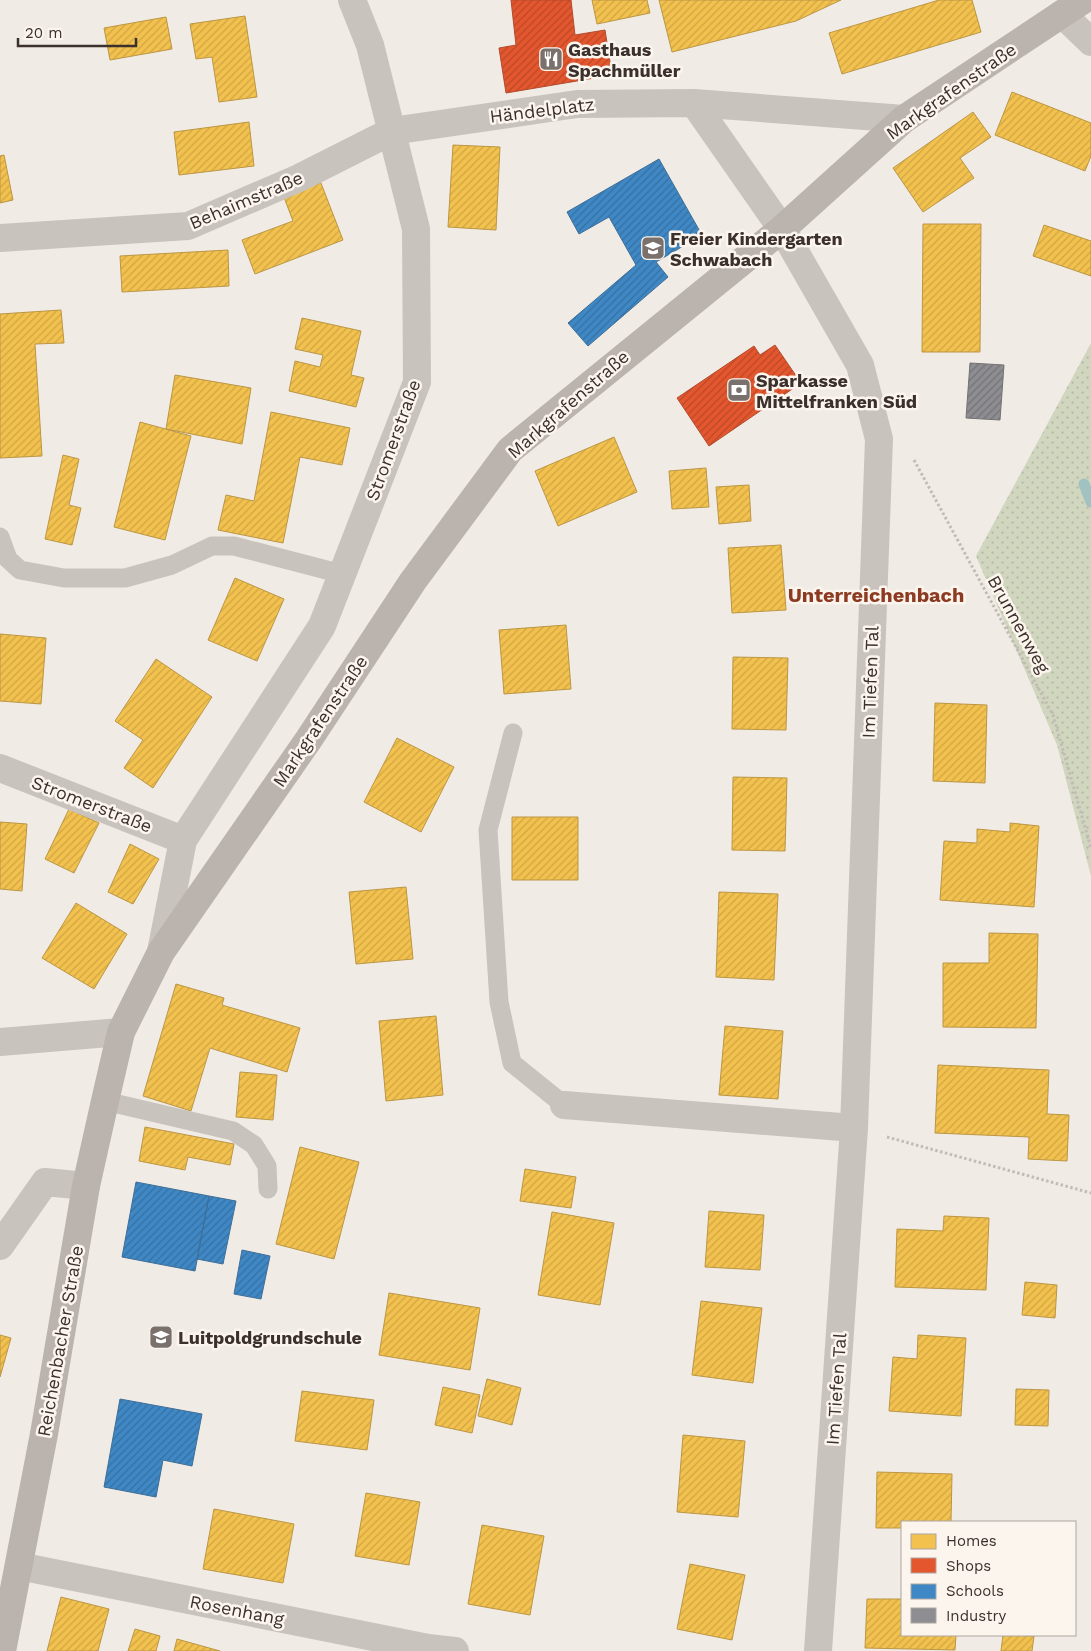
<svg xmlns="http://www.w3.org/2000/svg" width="1091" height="1651" font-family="'Work Sans',sans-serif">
<defs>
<pattern id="green-dots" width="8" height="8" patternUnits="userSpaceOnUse" patternTransform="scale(1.25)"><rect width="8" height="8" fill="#d1d6bf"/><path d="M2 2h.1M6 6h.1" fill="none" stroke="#b4b8a4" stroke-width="1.8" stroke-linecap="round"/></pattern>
<pattern id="homes-hatch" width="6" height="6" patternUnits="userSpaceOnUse" patternTransform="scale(1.25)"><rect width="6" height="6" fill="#f2c14e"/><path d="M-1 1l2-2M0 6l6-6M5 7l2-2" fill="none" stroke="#d0a644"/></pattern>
<pattern id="shops-hatch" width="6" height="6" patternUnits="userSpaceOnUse" patternTransform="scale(1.25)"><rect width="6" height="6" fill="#e4572e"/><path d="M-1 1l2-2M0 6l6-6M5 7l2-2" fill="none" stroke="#ba4827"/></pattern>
<pattern id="schools-hatch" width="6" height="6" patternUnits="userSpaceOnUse" patternTransform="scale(1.25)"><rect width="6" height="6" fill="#3f88c5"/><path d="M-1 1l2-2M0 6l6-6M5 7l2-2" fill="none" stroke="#3670a0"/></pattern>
<pattern id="industry-hatch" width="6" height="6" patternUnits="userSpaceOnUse" patternTransform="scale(1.25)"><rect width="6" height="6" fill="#8d8d92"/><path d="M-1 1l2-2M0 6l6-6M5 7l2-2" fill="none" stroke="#747477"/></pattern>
</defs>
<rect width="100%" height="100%" fill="#f0ebe5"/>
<path fill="url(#green-dots)" d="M 1091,343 L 1091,876 L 1057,745 L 976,556 Z"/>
<path fill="url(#homes-hatch)" stroke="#bb9644" d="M 592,0 L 647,0 L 650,13 L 597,24 Z
M 659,0 L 841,0 L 796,21 L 672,52 Z
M 939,0 L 972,0 L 981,32 L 842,74 L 829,33 Z
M 245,16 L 257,97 L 219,102 L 212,57 L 196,59 L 190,24 Z
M 166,17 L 172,49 L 110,60 L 104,28 Z
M 1012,92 L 1091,123 L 1091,156 L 1085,171 L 995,135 Z
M 973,112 L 991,137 L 960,158 L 974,178 L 923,212 L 893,168 Z
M 249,122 L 254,166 L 179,175 L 174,132 Z
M 453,145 L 500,147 L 496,230 L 448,227 Z
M 4,155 L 13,200 L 0,203 L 0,156 Z
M 319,178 L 343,240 L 255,274 L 242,240 L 293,221 L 282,192 Z
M 923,224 L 981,224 L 980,352 L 922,352 Z
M 1044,225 L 1091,241 L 1091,276 L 1033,256 Z
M 228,250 L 229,286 L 122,292 L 120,256 Z
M 61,310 L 64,343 L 35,344 L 42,456 L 0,458 L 0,314 Z
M 302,318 L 361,331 L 351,375 L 364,378 L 356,407 L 289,391 L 295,361 L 320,367 L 323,355 L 295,349 Z
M 175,375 L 251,388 L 242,444 L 166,429 Z
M 271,412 L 350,428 L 342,465 L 300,457 L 283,543 L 218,530 L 226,495 L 254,501 Z
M 140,422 L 191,436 L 165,540 L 114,527 Z
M 614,437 L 637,492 L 558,526 L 535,471 Z
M 63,455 L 79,459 L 69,505 L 81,508 L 72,545 L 45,539 Z
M 706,468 L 709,507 L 672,509 L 669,471 Z
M 749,485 L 751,521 L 719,524 L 716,487 Z
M 781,545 L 786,610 L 732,613 L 728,548 Z
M 235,578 L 284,599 L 257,661 L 208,640 Z
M 566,625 L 571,689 L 504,694 L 499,630 Z
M 0,634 L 46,638 L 41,704 L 0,701 Z
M 733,657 L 788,658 L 786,730 L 732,729 Z
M 156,659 L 212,697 L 153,788 L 124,768 L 143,740 L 115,721 Z
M 935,703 L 987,705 L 985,783 L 933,781 Z
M 397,738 L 454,767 L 421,832 L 364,802 Z
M 733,777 L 787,778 L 785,851 L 732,850 Z
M 69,809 L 99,823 L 74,873 L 45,859 Z
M 512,817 L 578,817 L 578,880 L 512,880 Z
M 0,822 L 27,824 L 22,891 L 0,889 Z
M 1010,823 L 1039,826 L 1034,907 L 940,900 L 944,841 L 977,843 L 977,829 L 1010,832 Z
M 130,844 L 159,859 L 133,904 L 108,892 Z
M 406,887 L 413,959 L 356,964 L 349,892 Z
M 719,892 L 778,894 L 774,980 L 716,977 Z
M 76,903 L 127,934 L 94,989 L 42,958 Z
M 989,933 L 1038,934 L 1036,1028 L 943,1027 L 943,963 L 989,963 Z
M 176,984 L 224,998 L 222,1005 L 300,1028 L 287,1072 L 210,1048 L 191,1111 L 143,1096 Z
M 436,1016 L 443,1095 L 386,1101 L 379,1021 Z
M 725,1026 L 783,1031 L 778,1099 L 719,1095 Z
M 938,1065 L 1049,1070 L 1047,1114 L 1069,1115 L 1067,1161 L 1028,1159 L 1029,1137 L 935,1133 Z
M 240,1072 L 277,1075 L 273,1120 L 236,1117 Z
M 145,1127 L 234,1144 L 230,1165 L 188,1157 L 185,1170 L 139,1161 Z
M 300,1147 L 359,1162 L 334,1259 L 276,1244 Z
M 525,1169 L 576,1177 L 571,1208 L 520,1201 Z
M 709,1211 L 764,1215 L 760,1270 L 705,1267 Z
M 552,1212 L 614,1223 L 600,1305 L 538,1295 Z
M 944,1216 L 989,1218 L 986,1290 L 895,1287 L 897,1229 L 943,1231 Z
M 1025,1282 L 1057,1285 L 1055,1318 L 1022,1315 Z
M 389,1293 L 480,1308 L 470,1370 L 379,1355 Z
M 701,1301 L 762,1308 L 753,1383 L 692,1375 Z
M 0,1335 L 11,1338 L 0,1377 Z
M 918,1335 L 966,1338 L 961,1416 L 889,1411 L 893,1357 L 917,1359 Z
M 487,1379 L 521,1388 L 512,1425 L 478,1416 Z
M 443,1387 L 480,1395 L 472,1433 L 435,1425 Z
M 1016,1389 L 1049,1390 L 1048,1426 L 1015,1425 Z
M 302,1391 L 374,1400 L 367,1450 L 295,1441 Z
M 683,1435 L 745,1441 L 738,1517 L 677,1512 Z
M 877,1472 L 952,1474 L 951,1522 L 902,1522 L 902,1528 L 876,1528 Z
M 366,1493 L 420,1502 L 409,1565 L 355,1556 Z
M 214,1509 L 294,1524 L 283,1583 L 203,1569 Z
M 482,1525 L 544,1536 L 530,1615 L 468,1604 Z
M 690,1564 L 745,1575 L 732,1640 L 677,1629 Z
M 61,1597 L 109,1609 L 98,1651 L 47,1651 Z
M 867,1599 L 902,1599 L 902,1635 L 956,1635 L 955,1650 L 865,1648 Z
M 135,1629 L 160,1636 L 156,1651 L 128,1651 Z
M 1003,1635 L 1034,1636 L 1032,1651 L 1001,1651 Z
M 177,1639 L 220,1651 L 174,1651 Z"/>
<path fill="url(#shops-hatch)" stroke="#b14b2d" d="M 511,0 L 571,0 L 575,35 L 605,30 L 612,75 L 506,93 L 499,48 L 516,45 Z
M 775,345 L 801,383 L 709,446 L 677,398 L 754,346 L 760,355 Z"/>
<path fill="url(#schools-hatch)" stroke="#3e6e97" d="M 659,159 L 702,235 L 656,262 L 668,277 L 588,346 L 568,323 L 636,265 L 609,217 L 579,234 L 567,212 Z
M 136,1182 L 209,1196 L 195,1271 L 122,1257 Z
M 209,1196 L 236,1201 L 223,1264 L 197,1259 Z
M 242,1250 L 270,1256 L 261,1299 L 234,1294 Z
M 120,1399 L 202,1414 L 192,1466 L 163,1460 L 156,1497 L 104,1487 Z"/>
<path fill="url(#industry-hatch)" stroke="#747173" d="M 970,363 L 1004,365 L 1000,420 L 966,418 Z"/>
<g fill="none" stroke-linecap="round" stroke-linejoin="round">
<path stroke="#a1c2c1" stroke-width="11" d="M 1084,484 L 1091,502"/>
<path stroke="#c2bbb6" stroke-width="3" stroke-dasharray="2.5 2.5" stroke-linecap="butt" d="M 914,460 L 1053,715 L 1091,848
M 887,1137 L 1091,1193"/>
<path stroke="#c9c3be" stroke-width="19" d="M 0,537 L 8,559 L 20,570 L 64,578 L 125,578 L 172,565 L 212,546 L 234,546 L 342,574
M 513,733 L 488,830 L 499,1002 L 512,1063 L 564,1105
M 105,1101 L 233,1131 L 254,1145 L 267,1166 L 268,1189"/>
<path stroke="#c9c3be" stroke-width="28" d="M 1062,14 L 1091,42
M 694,103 L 782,229 L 860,365 L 879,439 L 854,1128 L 818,1651
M 0,238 L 188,226 L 299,178 L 392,131 L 577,104 L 694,103 L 904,119
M 0,768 L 183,840
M 161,952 L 183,840 L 322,626 L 417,382 L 416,229 L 370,45 L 352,0
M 0,1042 L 121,1032
M 564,1105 L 854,1128
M 0,1246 L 45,1182 L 86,1186
M 19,1566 L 428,1648 L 455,1651"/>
<path stroke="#bab3ae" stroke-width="28" d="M 2,1651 L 44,1434 L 86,1186 L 105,1101 L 121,1032 L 161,952 L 309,739 L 413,581 L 510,450 L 782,229 L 904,119 L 1083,0"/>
</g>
<defs>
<g id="restaurant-square" transform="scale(1.25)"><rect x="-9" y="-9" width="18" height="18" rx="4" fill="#7a716c" stroke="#fbf5ee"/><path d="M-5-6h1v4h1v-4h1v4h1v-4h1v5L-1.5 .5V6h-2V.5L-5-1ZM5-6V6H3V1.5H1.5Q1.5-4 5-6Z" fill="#fff"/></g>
<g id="school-square" transform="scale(1.25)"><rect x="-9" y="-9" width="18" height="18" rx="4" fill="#7a716c" stroke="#fbf5ee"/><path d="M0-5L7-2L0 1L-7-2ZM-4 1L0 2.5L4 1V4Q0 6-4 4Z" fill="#fff"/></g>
<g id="bank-square" transform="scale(1.25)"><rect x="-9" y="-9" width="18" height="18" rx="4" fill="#7a716c" stroke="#fbf5ee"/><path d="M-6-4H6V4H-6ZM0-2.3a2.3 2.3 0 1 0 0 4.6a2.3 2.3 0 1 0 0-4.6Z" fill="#fff"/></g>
</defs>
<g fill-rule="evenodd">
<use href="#restaurant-square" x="551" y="59"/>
<use href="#school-square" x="653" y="248"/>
<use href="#bank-square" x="739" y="390"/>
<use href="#school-square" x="161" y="1337"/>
</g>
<g text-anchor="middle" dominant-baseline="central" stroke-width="5" stroke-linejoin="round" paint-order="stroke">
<g font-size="18" font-weight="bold" fill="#3b302b" stroke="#fbf5ee" text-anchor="start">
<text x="568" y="49">Gasthaus<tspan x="568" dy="21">Spachmüller</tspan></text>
<text x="670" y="238">Freier Kindergarten<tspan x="670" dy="21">Schwabach</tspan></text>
<text x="756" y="380">Sparkasse<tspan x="756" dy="21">Mittelfranken Süd</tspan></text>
<text x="178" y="1337">Luitpoldgrundschule</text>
</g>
<g font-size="18" fill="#3b302b" stroke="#fbf5ee">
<text transform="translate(951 91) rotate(-35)">Markgrafenstraße</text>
<text transform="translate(542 110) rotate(-7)">Händelplatz</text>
<text transform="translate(246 200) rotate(-23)">Behaimstraße</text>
<text transform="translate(568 404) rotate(-41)">Markgrafenstraße</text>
<text transform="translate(393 440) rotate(-70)">Stromerstraße</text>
<text transform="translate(1019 624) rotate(61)">Brunnenweg</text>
<text transform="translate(870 682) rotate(-88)">Im Tiefen Tal</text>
<text transform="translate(320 721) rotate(-56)">Markgrafenstraße</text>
<text transform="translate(92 804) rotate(21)">Stromerstraße</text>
<text transform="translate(60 1341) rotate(-80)">Reichenbacher Straße</text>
<text transform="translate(836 1389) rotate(-86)">Im Tiefen Tal</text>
<text transform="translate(237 1610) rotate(11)">Rosenhang</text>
</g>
<g font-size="20" font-weight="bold" fill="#8c3b22" stroke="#fbf5ee">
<text x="876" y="595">Unterreichenbach</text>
</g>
</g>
<rect x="901" y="1521" width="175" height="115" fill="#fbf5ee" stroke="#aea6a0"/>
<rect x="911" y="1534" width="25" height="15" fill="#f2c14e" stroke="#aea6a0"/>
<text x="946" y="1546" font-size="15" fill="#3b302b">Homes</text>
<rect x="911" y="1558" width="25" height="15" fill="#e4572e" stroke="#aea6a0"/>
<text x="946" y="1571" font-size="15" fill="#3b302b">Shops</text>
<rect x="911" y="1584" width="25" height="15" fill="#3f88c5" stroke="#aea6a0"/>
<text x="946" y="1596" font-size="15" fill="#3b302b">Schools</text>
<rect x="911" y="1608" width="25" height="15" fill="#8d8d92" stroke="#aea6a0"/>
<text x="946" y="1621" font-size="15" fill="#3b302b">Industry</text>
<path d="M18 38v8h118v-8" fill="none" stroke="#3b302b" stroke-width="2.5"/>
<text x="25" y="38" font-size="15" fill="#3b302b" stroke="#fbf5ee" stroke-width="4" paint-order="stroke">20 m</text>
</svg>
